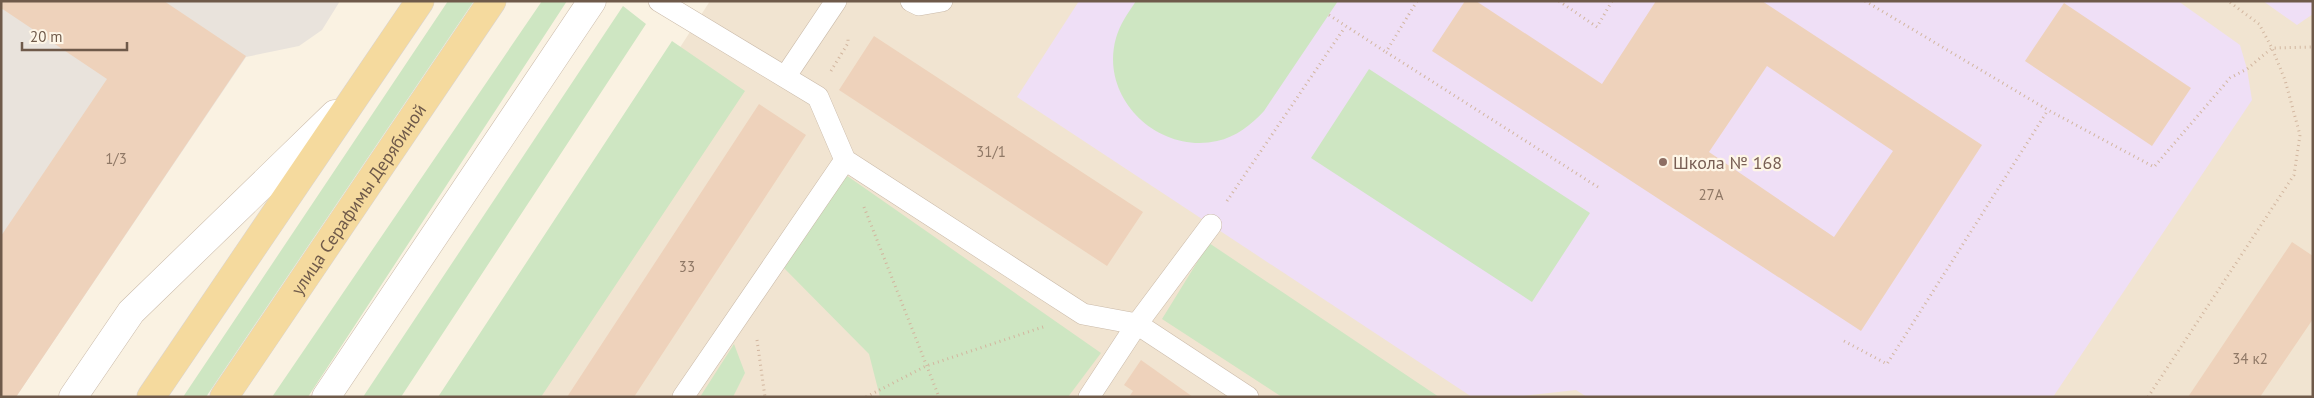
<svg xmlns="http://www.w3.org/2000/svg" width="2314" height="398" font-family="'PT Sans',sans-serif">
<rect width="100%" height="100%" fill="#faf2e2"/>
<path fill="#f1e4d1" d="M 710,1 L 2313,1 L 2313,397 L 454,397 Z"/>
<path fill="#e9e3dc" d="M 1,1 L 340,1 L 322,30 L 299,46 L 246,57 L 16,397 L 1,397 Z"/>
<path fill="#efdff6" d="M 1079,1 L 2178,1 L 2240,45 L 2247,69 L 2252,100 L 2053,397 L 1587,397 L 1576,390 L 1514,397 L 1472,397 L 1017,97 Z
M 2263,1 L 2313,1 L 2313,14 L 2297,25 Z"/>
<path fill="#cee6c2" d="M 448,1 L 474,1 L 206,397 L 183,397 Z
M 542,1 L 567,1 L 308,397 L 272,397 Z
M 1136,1 L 1338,1 L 1264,111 C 1251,125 1236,137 1217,141 C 1158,154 1099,98 1116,38 C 1120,24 1128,13 1136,1 Z
M 623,6 L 646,24 L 401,397 L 363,397 Z
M 672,41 L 745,91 L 541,397 L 438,397 Z
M 1369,69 L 1590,213 L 1532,302 L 1311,158 Z
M 843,173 L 1101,353 L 1068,397 L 880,397 L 869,354 L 781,265 Z
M 1209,243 L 1439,397 L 1282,397 L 1162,319 Z
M 734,344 L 745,373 L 733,397 L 700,397 Z"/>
<path fill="#eed2bb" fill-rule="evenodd" d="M 1,1 L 164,1 L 246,56 L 16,397 L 1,397 L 1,236 L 107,79 L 1,8 Z
M 1465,1 L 1476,1 L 1602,84 L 1656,1 L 1762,1 L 1982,145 L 1861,331 L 1432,51 ZM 1767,66 L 1893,151 L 1834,237 L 1709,152 Z
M 2064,3 L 2191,88 L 2152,146 L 2025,61 Z
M 874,36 L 1143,212 L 1107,266 L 839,90 Z
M 759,104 L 806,135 L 634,397 L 567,397 Z
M 2292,242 L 2313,256 L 2313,319 L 2260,397 L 2188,397 Z
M 1141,360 L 1193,397 L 1129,397 L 1133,391 L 1124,385 Z"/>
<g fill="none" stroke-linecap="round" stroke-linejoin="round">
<g stroke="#cabaa9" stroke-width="22">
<path id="lane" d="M 659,1 L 818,97 L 845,160 L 1083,314 L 1137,324 L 1089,397
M 911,1 L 919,5 L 942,1
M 785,77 L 836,1
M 1211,225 L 1137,324 L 1248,397
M 683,397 L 845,160"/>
</g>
<g stroke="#cabaa9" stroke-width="29">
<path id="street" d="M 73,397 L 131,312 L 335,114
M 326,397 L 592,1"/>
</g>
<g stroke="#dad4d0" stroke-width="29">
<g id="primary">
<path d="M 151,397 L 420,1"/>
<path id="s1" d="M 224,397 L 492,1"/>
</g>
</g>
<path stroke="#d2b69f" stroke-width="3" stroke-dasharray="1 4" stroke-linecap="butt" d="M 1417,1 L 1386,52 L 1601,189
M 1559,1 L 1597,27 L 1612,1
M 1865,1 L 2048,110 L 2154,167 L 2230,78 L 2247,69 L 2272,48 L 2313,47
M 1329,15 L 1386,52
M 831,71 L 848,43 L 848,37
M 1227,201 L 1345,27
M 864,207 L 939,397
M 757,340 L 765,397
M 1844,341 L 1887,364 L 2048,110
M 866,397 L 926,366 L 1046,326
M 2148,397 L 2294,175 L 2300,135 L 2285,80 L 2272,48 L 2259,24 L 2228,1"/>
<use href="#lane" stroke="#fff" stroke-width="21"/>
<use href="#street" stroke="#fff" stroke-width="28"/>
<use href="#primary" stroke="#f5da9e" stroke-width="28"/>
</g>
<circle fill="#8d6e63" stroke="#fef6e7" stroke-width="2" cx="1663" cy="162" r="5"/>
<g text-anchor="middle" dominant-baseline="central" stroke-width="4.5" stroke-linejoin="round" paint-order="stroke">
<g font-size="15" fill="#8f7866">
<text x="991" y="151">31/1</text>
<text x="116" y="158">1/3</text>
<text x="1711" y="194">27А</text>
<text x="687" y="266">33</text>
<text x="2250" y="358">34 к2</text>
</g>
<g font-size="18" fill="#785e54" stroke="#fef6e7" text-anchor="start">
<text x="1673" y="162">Школа № 168</text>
</g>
<g font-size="18" fill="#6f5a4a" stroke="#fef6e7">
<text stroke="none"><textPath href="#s1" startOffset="239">улица Серафимы Дерябиной</textPath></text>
</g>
</g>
<rect width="2314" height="398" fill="none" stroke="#6f5a4a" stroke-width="5"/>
<path d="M22 42v8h105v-8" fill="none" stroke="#6f5a4a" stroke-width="2.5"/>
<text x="30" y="42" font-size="15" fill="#6f5a4a" stroke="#fef6e7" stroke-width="4" paint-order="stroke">20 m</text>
</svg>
